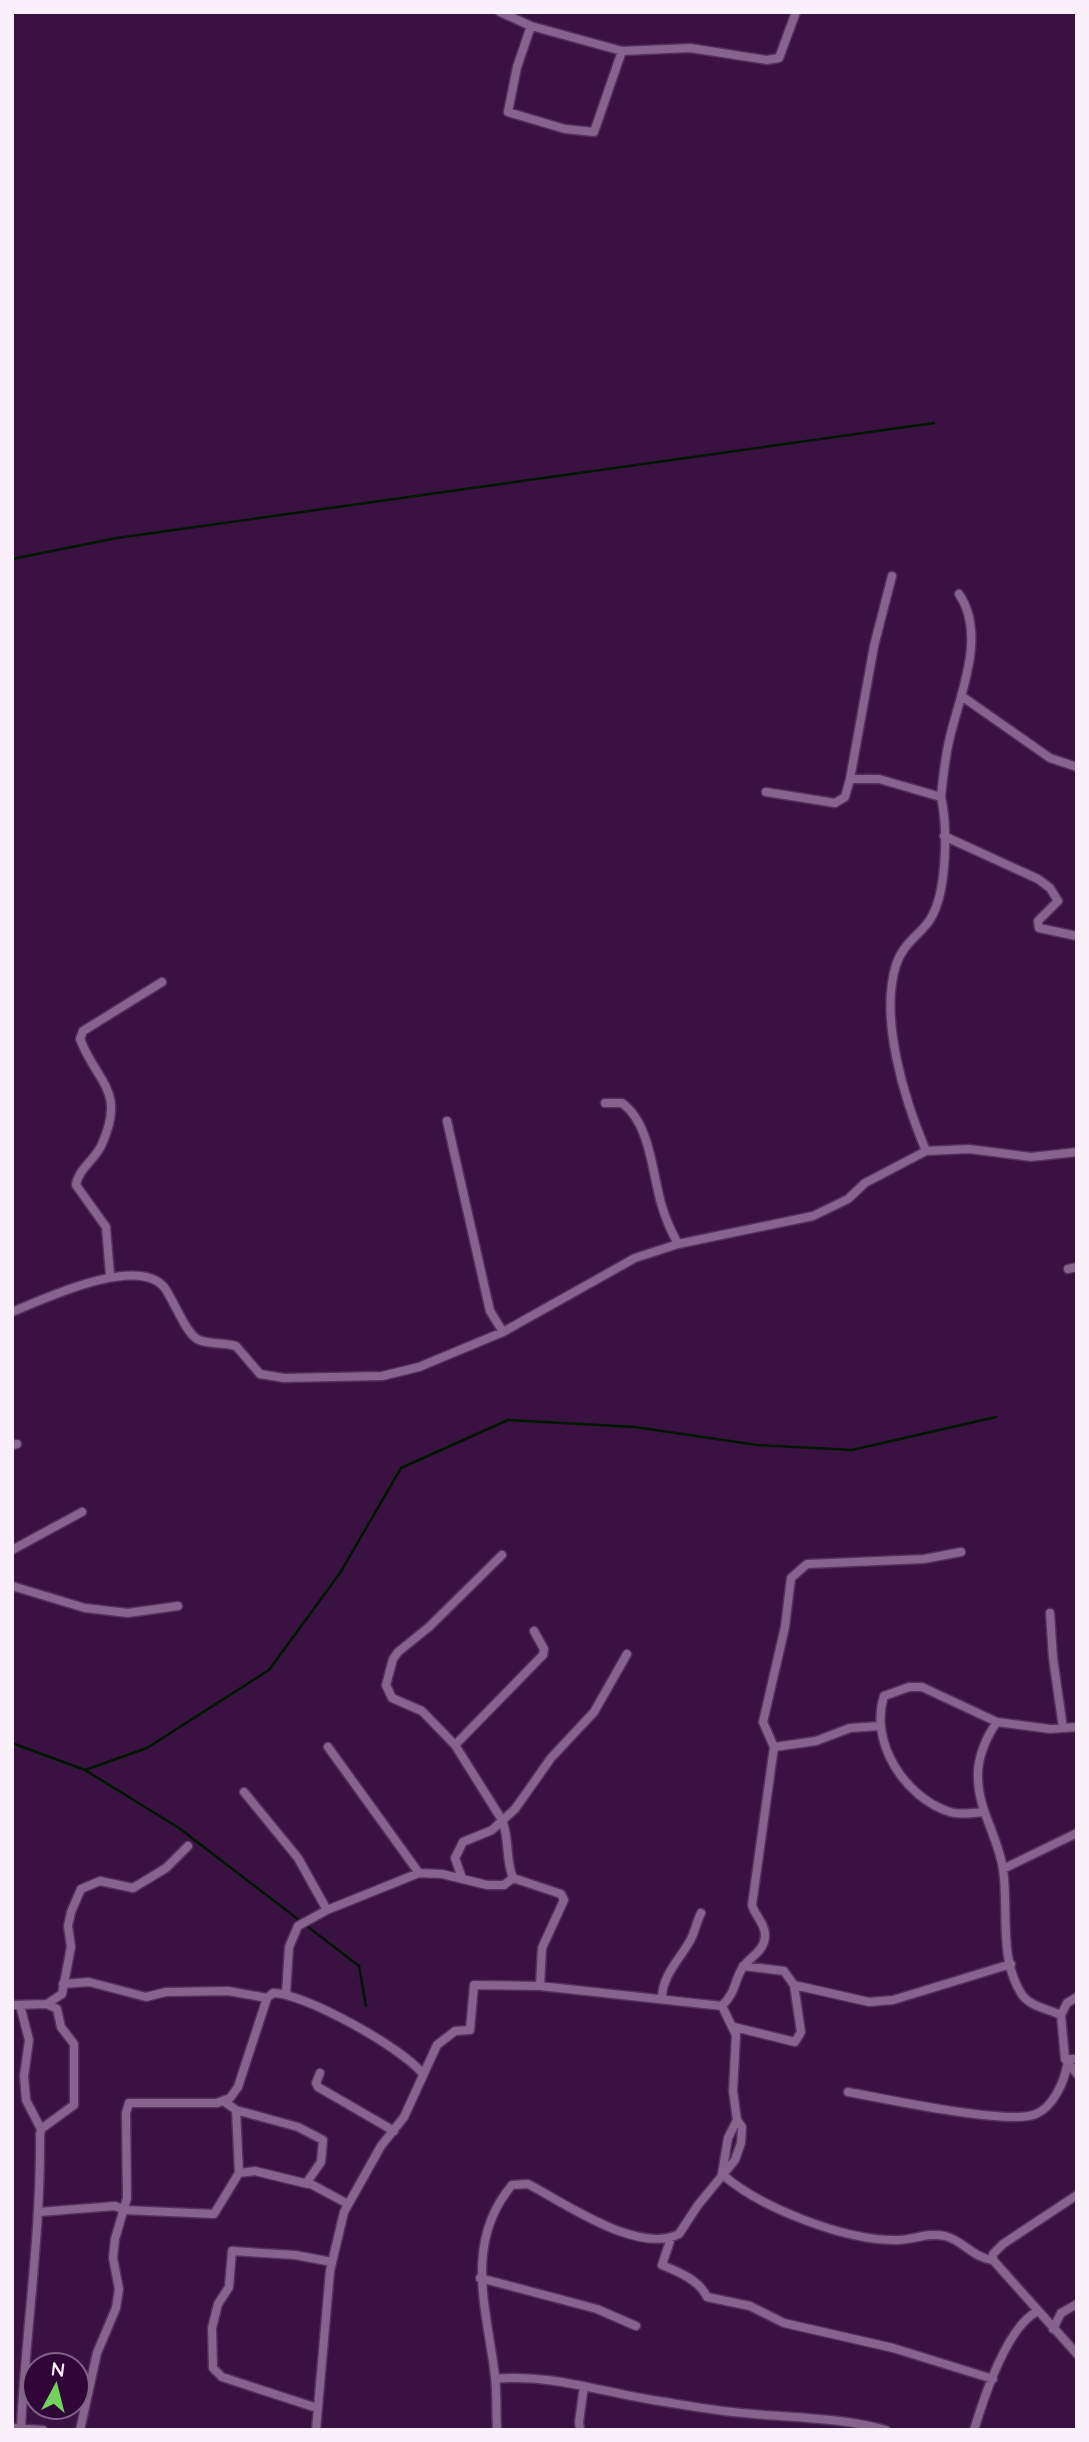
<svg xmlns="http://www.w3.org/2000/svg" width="1089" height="2442" font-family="Quicksand,sans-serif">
<rect width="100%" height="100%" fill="#391242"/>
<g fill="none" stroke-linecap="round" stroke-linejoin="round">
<path stroke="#001600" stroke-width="2.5" d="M 12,559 L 117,538 L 934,423
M 12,1743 L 85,1770 L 147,1748 L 269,1670 L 340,1573 L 401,1468 L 508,1420 L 635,1427 L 757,1445 L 852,1450 L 996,1417
M 85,1770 L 179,1828 L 359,1966 L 366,2006"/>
<g stroke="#54315c" stroke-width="11">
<path id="minor" d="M 500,12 L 531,26
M 622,51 L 594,132 L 565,129 L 508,112 L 517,67 L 531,26 L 622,51 L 690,48 L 767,60 L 779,58 L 796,12
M 963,697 L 1050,758 L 1077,767
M 850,779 L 874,646 L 892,576
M 766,792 L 835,803 L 845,797 L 850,779 L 879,779 L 941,797 C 948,828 947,891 931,918 C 921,935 904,941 896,965 C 879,1019 905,1101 926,1151
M 941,797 C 943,777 945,757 950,737 C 960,694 987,635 959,594
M 944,836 L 1038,879 L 1050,888 L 1058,901 L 1038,921 L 1039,928 L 1077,936
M 605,1103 L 622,1103 C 650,1123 652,1172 661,1203 C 665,1218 671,1231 678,1244
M 447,1121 L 490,1311 L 503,1332
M 1068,1269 L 1077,1267
M 110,1275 L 106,1227 L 76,1185 C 78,1169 96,1159 102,1144 C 126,1090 97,1083 80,1039 L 83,1031 L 162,982
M 12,1312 C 44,1299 136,1255 164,1287 C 174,1300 186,1335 199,1340 C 209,1344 225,1343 236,1346 L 260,1374 L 284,1378 L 382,1376 L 419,1367 L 503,1332 L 635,1258 L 678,1244 L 813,1216 L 848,1199 L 865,1183 L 926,1151 L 969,1149 L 1031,1157 L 1077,1152
M 12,1445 L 17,1444
M 12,1550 L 82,1512
M 502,1555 L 429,1627 L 398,1652 L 393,1659 L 386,1685 L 392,1698 L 422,1711 L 455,1745 L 502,1820 C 510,1839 505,1859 513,1878 L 561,1894 L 564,1900 L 542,1948 L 540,1986
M 12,1586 L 85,1608 L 128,1613 L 178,1606
M 1050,1613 L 1053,1658 L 1063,1728
M 997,1722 C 986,1737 977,1759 978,1777 C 978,1810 998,1836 1003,1869 C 1009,1909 998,1961 1023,1996 C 1032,2007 1048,2009 1061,2015 L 1065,2059 L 1077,2074
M 455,1745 L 543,1655 L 544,1649 L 534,1631
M 328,1747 L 419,1873
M 774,1747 L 763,1722 L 785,1627 L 791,1578 L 807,1564 L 924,1559 L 961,1552
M 244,1792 L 298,1858 L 327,1910
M 983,1812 C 973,1813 960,1815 950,1812 C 905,1798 869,1742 884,1696 L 909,1687 L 922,1687 L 997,1722 L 1050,1729 L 1077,1727
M 1003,1869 L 1077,1833
M 462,1878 L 455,1858 L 463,1842 L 492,1830 L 515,1809 L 551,1758 L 594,1712 L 627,1654
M 743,1966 L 784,1971 L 794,1985 L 869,2002 L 893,2000 L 1011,1964
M 63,1984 L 89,1982 L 146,1997 L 166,1992 L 228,1991 L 267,1998
M 286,1994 L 289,1947 L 298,1926 L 327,1910 L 419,1873 L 442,1874 L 487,1885 L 504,1885 L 513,1878
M 662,1998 C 662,1975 681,1958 691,1939 C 695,1931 697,1921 701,1913
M 47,2004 L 62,1994 L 71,1947 L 68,1926 L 71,1912 L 81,1889 L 100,1881 L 133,1888 L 166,1868 L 188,1846
M 12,2005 L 47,2004 L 57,2009 L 61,2027 L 74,2044 L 74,2105 L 41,2129 L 40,2135 C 41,2233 26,2329 21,2427
M 20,2005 L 29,2040 L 24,2076 L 26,2100 L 41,2129
M 722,2006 C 738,1989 733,1982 743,1967 C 751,1956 765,1951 765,1935 C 765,1923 755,1916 752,1905 L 774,1747 L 816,1741 L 850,1728 L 880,1726
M 1061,2015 L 1067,2003 L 1077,1997
M 734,2027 L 795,2042 L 801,2032 L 794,1985
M 1065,2059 L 1077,2059
M 320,2073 L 316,2083 L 318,2087 L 394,2131
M 848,2092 C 882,2098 1009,2126 1036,2114 C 1053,2107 1064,2082 1067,2066
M 225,2102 L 236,2110 L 298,2127 L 323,2140 L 321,2162 L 307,2182 L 348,2204
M 239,2173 L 255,2171 L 308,2184
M 722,2174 C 760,2208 846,2241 897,2240 C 914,2240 928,2232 945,2236 C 964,2241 973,2258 993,2260 L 1077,2354
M 722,2174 L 728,2138 L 737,2120
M 39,2212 L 115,2206 L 125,2210 L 214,2214 L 239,2173 L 236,2110
M 671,2238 L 662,2265 C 679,2272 699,2280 707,2297 L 750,2306 L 784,2323 L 893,2348 L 993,2379
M 993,2260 L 993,2254 L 1003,2244 L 1077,2195
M 480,2278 L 597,2309 L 636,2326
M 1053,2329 L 1061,2313 L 1077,2304
M 495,2379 C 551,2373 604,2393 659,2401 C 690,2406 722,2412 754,2414 C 798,2418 843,2418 886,2430
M 317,2408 L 222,2377 L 213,2368 L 212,2328 L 218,2304 L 229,2287 L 232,2251 L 295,2255 L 332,2262
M 12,2428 L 43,2430
M 80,2430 L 97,2353 L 116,2308 L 119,2289 L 113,2258 L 115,2239 L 127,2198 L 126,2113 L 129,2103 L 217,2103 L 230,2098 L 238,2087 L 267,1998 L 273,1993 C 304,1993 403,2048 423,2074
M 316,2430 L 330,2271 L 344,2212 L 381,2146 L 404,2117 L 437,2045 L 455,2031 L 470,2030 L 474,1985 L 540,1986 L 722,2006 L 736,2035 L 733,2091 L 737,2120 L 742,2127 L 741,2143 L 735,2160 L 698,2205 L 679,2234 C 638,2255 565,2203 528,2184 L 512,2185 C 463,2243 487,2310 495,2376 C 497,2394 496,2412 497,2430
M 580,2430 L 579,2422 L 584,2386
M 974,2430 C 984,2397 1006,2329 1036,2312"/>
</g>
<use href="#minor" stroke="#86648d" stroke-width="8"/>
</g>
<rect width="1089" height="2442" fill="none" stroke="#faf0fc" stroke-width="28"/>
<g transform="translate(56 2386) rotate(7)"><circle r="33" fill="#2f0637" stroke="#806486" stroke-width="2"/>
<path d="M0-5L12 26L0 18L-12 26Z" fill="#72d25d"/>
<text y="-10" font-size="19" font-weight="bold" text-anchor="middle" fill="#faf0fc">N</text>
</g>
</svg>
